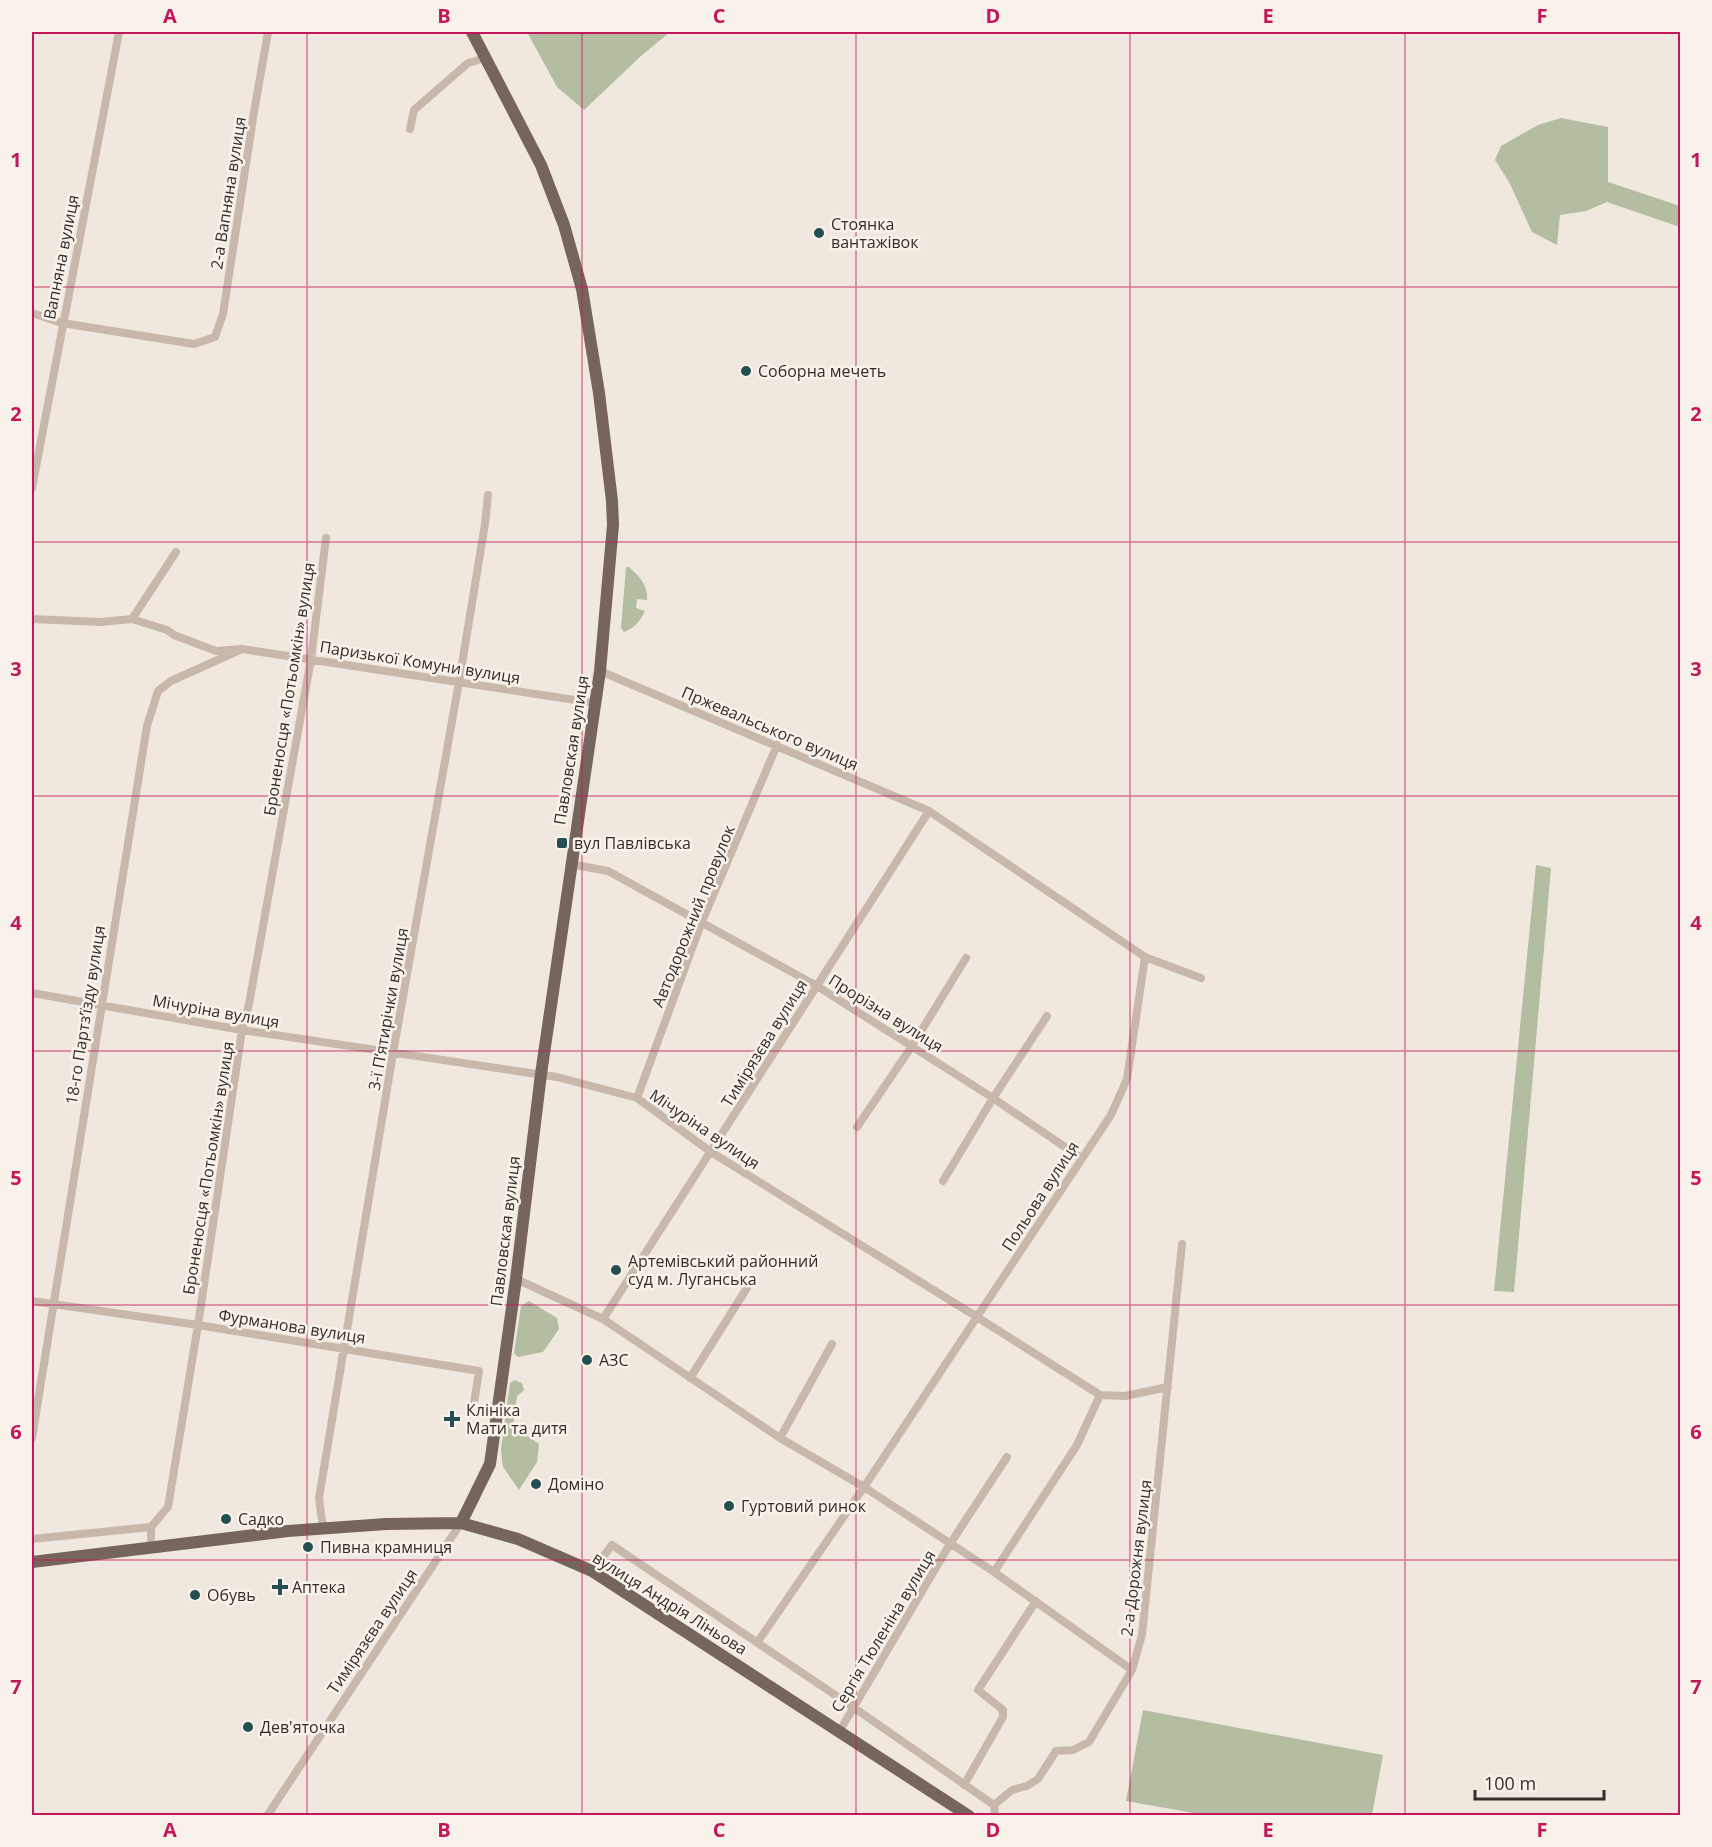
<svg xmlns="http://www.w3.org/2000/svg" width="1712" height="1847" font-family="'Open Sans',sans-serif">
<rect width="100%" height="100%" fill="#f0e8de"/>
<path fill="#b3bda0" d="M 527,32 L 670,32 L 641,56 L 584,110 L 557,87 Z
M 1561,118 L 1608,127 L 1608,182 L 1680,206 L 1680,227 L 1607,202 L 1586,211 L 1560,215 L 1557,245 L 1532,232 L 1509,182 L 1495,160 L 1501,146 L 1538,125 Z
M 626,567 L 629,567 C 640,577 648,585 647,600 L 637,599 L 636,608 L 645,611 C 640,621 635,628 624,632 L 621,628 Z
M 1536,865 L 1551,868 L 1514,1292 L 1494,1291 Z
M 529,1301 L 557,1318 L 559,1329 L 543,1352 L 518,1357 L 514,1353 L 521,1306 Z
M 515,1380 L 522,1383 L 524,1390 L 517,1396 L 513,1426 L 539,1444 L 537,1462 L 519,1490 L 503,1467 L 502,1460 L 501,1449 L 510,1383 Z
M 1143,1710 L 1383,1755 L 1372,1815 L 1205,1815 L 1126,1801 Z"/>
<g fill="none" stroke-linecap="round" stroke-linejoin="round">
<path stroke="#c7b8ab" stroke-width="8" d="M 410,129 L 414,110 L 468,63 L 485,58
M 32,313 L 62,323 L 194,344 L 215,337 L 223,314 L 254,112 L 268,32
M 32,488 L 119,32
M 32,619 L 101,622 L 132,619 L 167,630 L 174,635 L 216,651 L 242,649 L 595,703
M 132,619 L 176,552
M 600,671 L 929,811 L 1145,957 L 1201,978
M 570,864 L 608,871 L 817,986 L 993,1098 L 1081,1158
M 32,993 L 242,1030 L 557,1077 L 637,1098 L 711,1152 L 977,1317 L 1100,1395 L 1125,1396 L 1168,1387
M 637,1098 L 701,924 L 777,745
M 857,1127 L 912,1046 L 966,958
M 943,1181 L 993,1098 L 1047,1016
M 516,1279 L 603,1319 L 780,1438 L 864,1487 L 994,1572 L 1132,1670
M 32,1301 L 198,1325 L 479,1371 L 474,1403
M 603,1319 L 929,811
M 690,1378 L 747,1288
M 32,1438 L 147,726 L 158,691 L 171,681 L 242,649
M 780,1438 L 832,1344
M 323,1528 L 319,1498 L 393,1053 L 459,682 L 485,524 L 488,495
M 32,1539 L 151,1527
M 151,1548 L 151,1527 L 168,1507 L 198,1325 L 242,1030 L 249,1004 L 311,659 L 326,538
M 592,1571 L 612,1545 L 853,1707 L 994,1805 L 995,1816
M 994,1572 L 1077,1445 L 1100,1395
M 757,1643 L 864,1487 L 1111,1115 L 1127,1079 L 1145,957
M 839,1732 L 950,1544 L 1007,1457
M 964,1785 L 1003,1717 L 1003,1710 L 978,1690 L 1036,1601
M 994,1805 L 1012,1790 L 1027,1786 L 1038,1779 L 1056,1751 L 1073,1750 L 1089,1742 L 1132,1670 L 1142,1635 L 1182,1244
M 267,1816 L 461,1523"/>
<path stroke="#75655c" stroke-width="12" d="M 461,1523 L 490,1464 L 516,1279 L 541,1074 L 600,671 L 613,525 L 612,501 L 599,393 L 582,289 L 564,225 L 541,165 L 472,32
M 32,1562 L 288,1531 L 386,1524 L 461,1523 L 518,1539 L 592,1571 L 969,1816"/>
</g>
<path fill="none" stroke="#c2185b" stroke-width="1.5" stroke-opacity="0.55" d="M 307,32 L 307,1816M 582,32 L 582,1816M 856,32 L 856,1816M 1130,32 L 1130,1816M 1405,32 L 1405,1816M 32,287 L 1680,287M 32,542 L 1680,542M 32,796 L 1680,796M 32,1051 L 1680,1051M 32,1305 L 1680,1305M 32,1560 L 1680,1560"/>
<g fill="#244f52" stroke="#f8f2ea" stroke-width="2">
<circle cx="819" cy="233" r="6"/>
<circle cx="746" cy="371" r="6"/>
<rect x="556" y="837" width="12" height="12" rx="3"/>
<circle cx="616" cy="1270" r="6"/>
<circle cx="587" cy="1360" r="6"/>
<path d="M449 1410h6v6h6v6h-6v6h-6v-6h-6v-6h6z"/>
<circle cx="536" cy="1484" r="6"/>
<circle cx="729" cy="1506" r="6"/>
<circle cx="226" cy="1519" r="6"/>
<circle cx="308" cy="1547" r="6"/>
<path d="M277 1578h6v6h6v6h-6v6h-6v-6h-6v-6h6z"/>
<circle cx="195" cy="1595" r="6"/>
<circle cx="248" cy="1727" r="6"/>
</g>
<g text-anchor="middle" dominant-baseline="central" stroke-width="5" stroke-linejoin="round" paint-order="stroke">
<g font-size="16" fill="#352d2a" stroke="#f8f2ea">
<text transform="translate(228 193) rotate(-81)">2-а Вапняна вулиця</text>
<text transform="translate(61 257) rotate(-79)">Вапняна вулиця</text>
<text transform="translate(420 662) rotate(9)">Паризької Комуни вулиця</text>
<text transform="translate(289 689) rotate(-81)">Броненосця «Потьомкін» вулиця</text>
<text transform="translate(770 728) rotate(23)">Пржевальського вулиця</text>
<text transform="translate(571 750) rotate(-81)">Павловская вулиця</text>
<text transform="translate(693 916) rotate(-68)">Автодорожний провулок</text>
<text transform="translate(388 1009) rotate(-80)">3-ї П’ятирічки вулиця</text>
<text transform="translate(216 1011) rotate(10)">Мічуріна вулиця</text>
<text transform="translate(886 1013) rotate(32)">Прорізна вулиця</text>
<text transform="translate(85 1015) rotate(-81)">18-го Партз’їзду вулиця</text>
<text transform="translate(764 1043) rotate(-58)">Тимірязєва вулиця</text>
<text transform="translate(705 1129) rotate(34)">Мічуріна вулиця</text>
<text transform="translate(208 1168) rotate(-81)">Броненосця «Потьомкін» вулиця</text>
<text transform="translate(1040 1196) rotate(-57)">Польова вулиця</text>
<text transform="translate(505 1231) rotate(-83)">Павловская вулиця</text>
<text transform="translate(292 1326) rotate(9)">Фурманова вулиця</text>
<text transform="translate(1136 1558) rotate(-83)">2-а Дорожня вулиця</text>
<text transform="translate(670 1603) rotate(32)">вулиця Андрія Ліньова</text>
<text transform="translate(372 1631) rotate(-56)">Тимірязєва вулиця</text>
<text transform="translate(883 1631) rotate(-59)">Сергія Тюленіна вулиця</text>
</g>
<g font-size="16" fill="#352d2a" stroke="#f8f2ea" text-anchor="start">
<text x="831" y="224">Стоянка<tspan x="831" dy="18">вантажівок</tspan></text>
<text x="758" y="371">Соборна мечеть</text>
<text x="574" y="843">вул Павлівська</text>
<text x="628" y="1261">Артемівський районний<tspan x="628" dy="18">суд м. Луганська</tspan></text>
<text x="599" y="1360">АЗС</text>
<text x="466" y="1410">Клініка<tspan x="466" dy="18">Мати та дитя</tspan></text>
<text x="548" y="1484">Доміно</text>
<text x="741" y="1506">Гуртовий ринок</text>
<text x="238" y="1519">Садко</text>
<text x="320" y="1547">Пивна крамниця</text>
<text x="292" y="1587">Аптека</text>
<text x="207" y="1595">Обувь</text>
<text x="260" y="1727">Дев'яточка</text>
</g>
</g>
<rect width="1712" height="1847" fill="none" stroke="#f8f2ea" stroke-width="66"/>
<path d="M1475 1790v9h129v-9" fill="none" stroke="#352d2a" stroke-width="3"/>
<text x="1484" y="1790" font-size="18" fill="#352d2a" stroke="#f8f2ea" stroke-width="4.5" paint-order="stroke">100 m</text>
<rect x="33" y="33" width="1646" height="1781" fill="none" stroke="#c2185b" stroke-width="2"/>
<g font-size="20" text-anchor="middle" font-weight="bold" fill="#c2185b">
<text x="170" y="23">A</text>
<text x="444" y="23">B</text>
<text x="719" y="23">C</text>
<text x="993" y="23">D</text>
<text x="1268" y="23">E</text>
<text x="1542" y="23">F</text>
<text x="16" y="167">1</text>
<text x="1696" y="167">1</text>
<text x="16" y="421">2</text>
<text x="1696" y="421">2</text>
<text x="16" y="676">3</text>
<text x="1696" y="676">3</text>
<text x="16" y="930">4</text>
<text x="1696" y="930">4</text>
<text x="16" y="1185">5</text>
<text x="1696" y="1185">5</text>
<text x="16" y="1439">6</text>
<text x="1696" y="1439">6</text>
<text x="16" y="1694">7</text>
<text x="1696" y="1694">7</text>
<text x="170" y="1837">A</text>
<text x="444" y="1837">B</text>
<text x="719" y="1837">C</text>
<text x="993" y="1837">D</text>
<text x="1268" y="1837">E</text>
<text x="1542" y="1837">F</text>
</g>
</svg>
